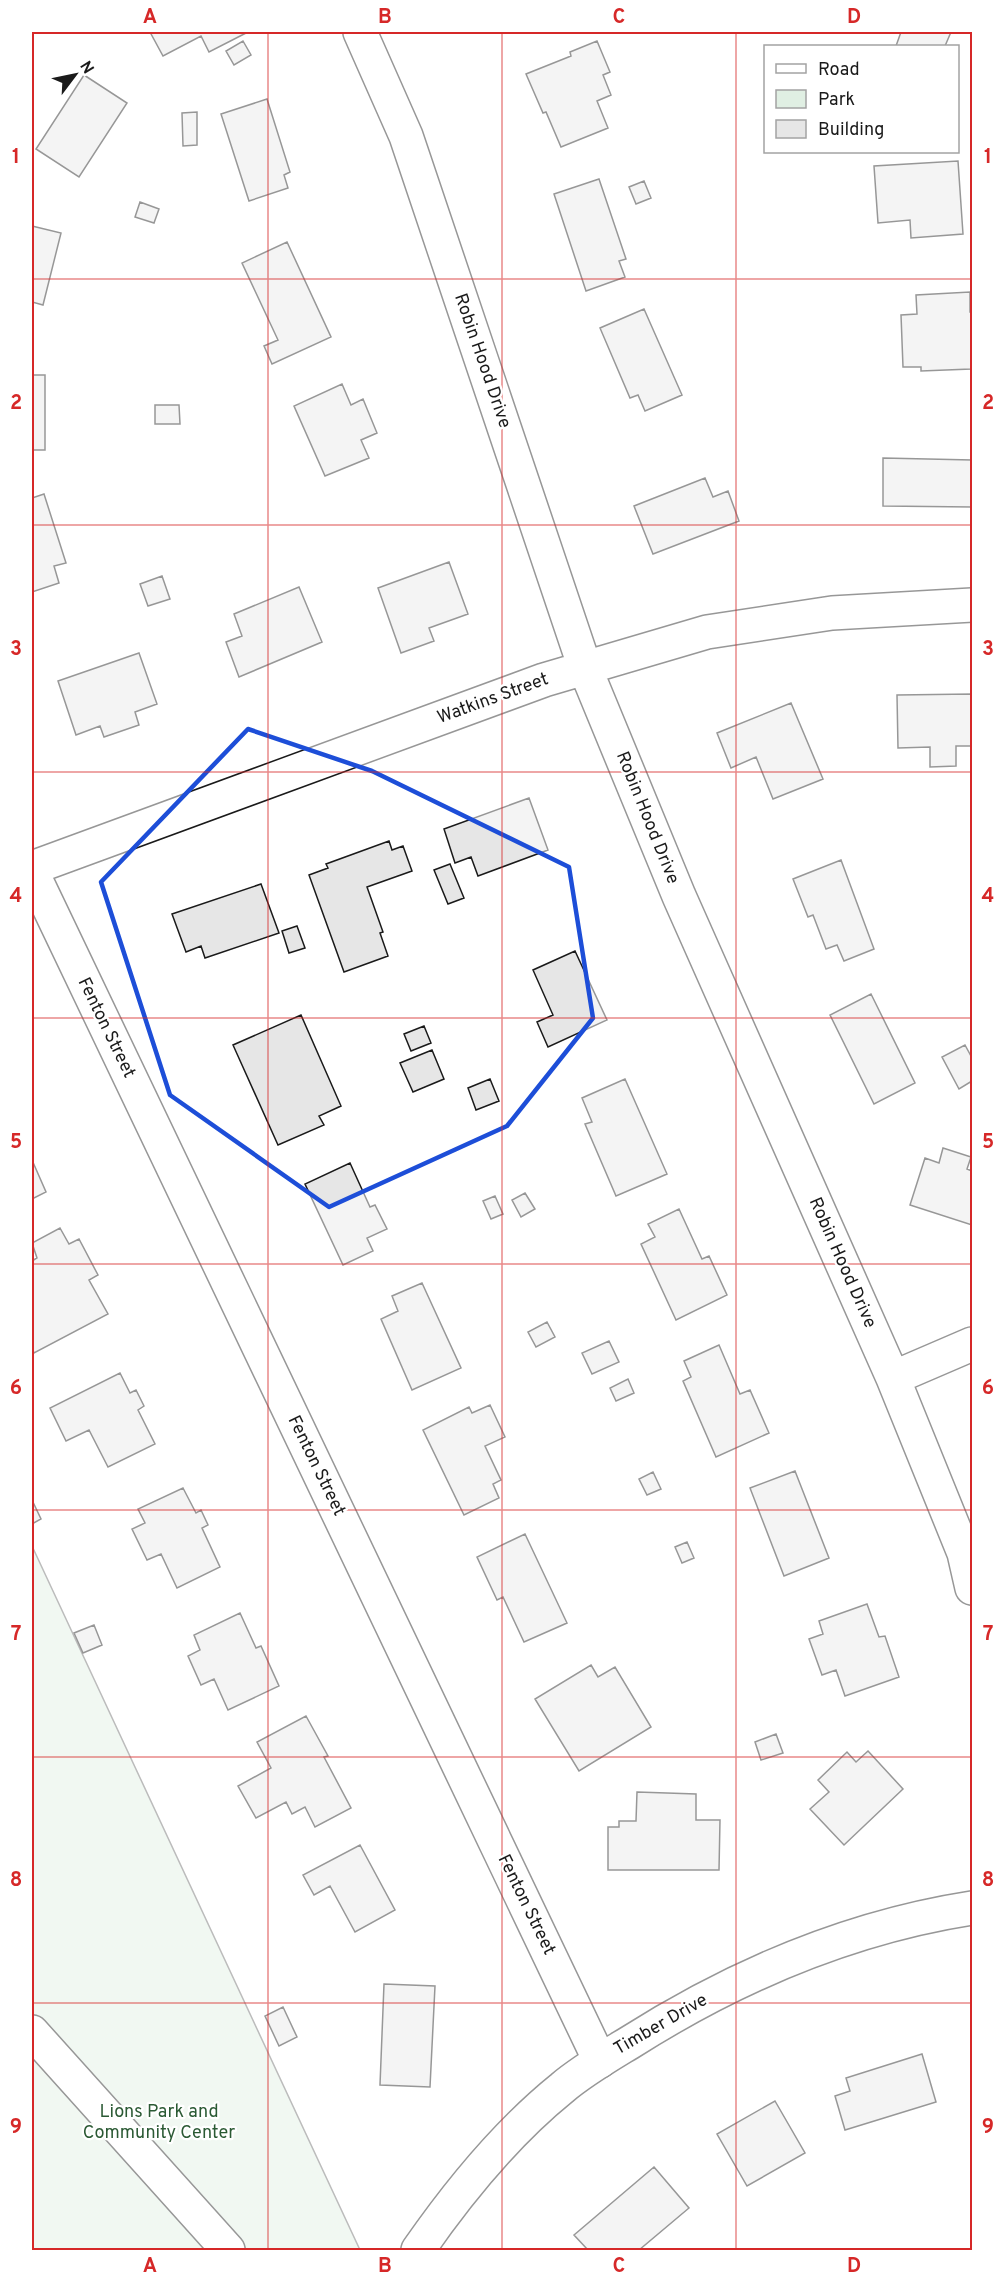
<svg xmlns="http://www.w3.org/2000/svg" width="1004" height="2282" font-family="Overpass,sans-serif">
<rect width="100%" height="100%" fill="#fff"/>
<path fill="#e0efe3" stroke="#6a6a6a" stroke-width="1.5" d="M 32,1546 L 360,2250 L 32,2250 Z"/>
<path fill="#e6e6e6" stroke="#1a1a1a" stroke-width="1.5" d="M 150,32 L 248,32 L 209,52 L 201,36 L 163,56 Z
M 901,32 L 951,32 L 945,46 L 896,46 Z
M 243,41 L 251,55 L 234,65 L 226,51 Z
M 597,41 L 610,72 L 603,75 L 611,95 L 597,101 L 608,128 L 561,147 L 546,112 L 543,113 L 526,74 L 571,56 L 570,52 Z
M 84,75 L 127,103 L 79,177 L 36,149 Z
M 267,99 L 290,172 L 284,175 L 288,188 L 249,201 L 221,114 Z
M 197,112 L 197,145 L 183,146 L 182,113 Z
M 958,161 L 963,234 L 911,238 L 910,220 L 878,223 L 874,166 Z
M 599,179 L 626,259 L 619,261 L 625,277 L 586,291 L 554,194 Z
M 644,181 L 651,198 L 636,204 L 629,187 Z
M 140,202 L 159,209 L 154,223 L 135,217 Z
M 32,226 L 61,233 L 43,305 L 32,302 Z
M 287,242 L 331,337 L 272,364 L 264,346 L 278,340 L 242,263 Z
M 970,292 L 970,312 L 972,312 L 971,369 L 921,371 L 921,367 L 903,367 L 901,315 L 917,314 L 916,295 Z
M 644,309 L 682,395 L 645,411 L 638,395 L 630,398 L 600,328 Z
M 32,375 L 45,375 L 45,450 L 32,450 Z
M 342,384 L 351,405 L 363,399 L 377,433 L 361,440 L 369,458 L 325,476 L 294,406 Z
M 155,405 L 179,405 L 180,424 L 155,424 Z
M 883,458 L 972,460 L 972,507 L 883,506 Z
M 705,478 L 713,497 L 728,491 L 739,521 L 653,554 L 634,506 Z
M 44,494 L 66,563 L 54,566 L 59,583 L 32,592 L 32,498 Z
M 449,562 L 468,614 L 429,628 L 434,641 L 401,653 L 378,588 Z
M 162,576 L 170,599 L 148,606 L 140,584 Z
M 299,587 L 322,642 L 239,677 L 226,642 L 242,636 L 234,614 Z
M 139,653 L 157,704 L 135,712 L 139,725 L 104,737 L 100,726 L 76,735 L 58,681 Z
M 972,694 L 972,746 L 956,746 L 956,766 L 930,767 L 930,747 L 898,748 L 897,695 Z
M 791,703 L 823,779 L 773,799 L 756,757 L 731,768 L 717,733 Z
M 529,798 L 548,850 L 478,876 L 471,857 L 455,863 L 444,829 Z
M 389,841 L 392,850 L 403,846 L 412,871 L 367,887 L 383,932 L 380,933 L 388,956 L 344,972 L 309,875 L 328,868 L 326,864 Z
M 841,860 L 874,949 L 844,961 L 837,945 L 826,949 L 813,915 L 808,917 L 793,879 Z
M 450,864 L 464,898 L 448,904 L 434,870 Z
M 261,884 L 279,933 L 205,958 L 201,946 L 186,952 L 172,914 Z
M 297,926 L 305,948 L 289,953 L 282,931 Z
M 575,951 L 607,1020 L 548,1047 L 537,1022 L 553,1015 L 533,970 Z
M 871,994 L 915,1083 L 874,1104 L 830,1015 Z
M 301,1015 L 341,1106 L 319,1116 L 324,1125 L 278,1145 L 233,1045 Z
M 424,1026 L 431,1043 L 411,1051 L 404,1034 Z
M 965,1045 L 972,1058 L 972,1081 L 959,1089 L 942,1057 Z
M 432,1050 L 444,1079 L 413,1092 L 400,1063 Z
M 490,1079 L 499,1101 L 476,1110 L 468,1088 Z
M 625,1079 L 667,1174 L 616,1196 L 585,1124 L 592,1122 L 582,1098 Z
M 943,1148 L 971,1157 L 967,1169 L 972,1171 L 972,1225 L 910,1205 L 925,1158 L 939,1163 Z
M 32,1160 L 46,1192 L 32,1199 Z
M 350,1163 L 370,1207 L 375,1205 L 387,1229 L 367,1238 L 373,1251 L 343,1265 L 305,1184 Z
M 525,1193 L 535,1209 L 521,1217 L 512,1200 Z
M 495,1196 L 503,1214 L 491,1219 L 483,1201 Z
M 679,1209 L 702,1259 L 709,1256 L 727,1295 L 676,1320 L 641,1244 L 655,1237 L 648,1224 Z
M 60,1228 L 69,1244 L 79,1239 L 98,1275 L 89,1280 L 108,1314 L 34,1353 L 32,1348 L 32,1261 L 37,1258 L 32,1243 Z
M 422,1283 L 461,1368 L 412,1390 L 381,1319 L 398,1311 L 392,1296 Z
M 547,1322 L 555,1337 L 536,1347 L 528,1332 Z
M 609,1341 L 619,1362 L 592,1374 L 582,1353 Z
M 719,1345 L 740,1394 L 750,1390 L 769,1433 L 716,1457 L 683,1381 L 691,1377 L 684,1361 Z
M 120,1373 L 130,1393 L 136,1390 L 144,1406 L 138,1410 L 155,1444 L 108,1467 L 89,1430 L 66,1441 L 50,1408 Z
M 628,1379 L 634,1393 L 616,1401 L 610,1388 Z
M 490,1405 L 505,1437 L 485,1446 L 501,1480 L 493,1484 L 499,1498 L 464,1515 L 423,1430 L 469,1407 L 472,1413 Z
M 795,1471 L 829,1558 L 784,1576 L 750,1488 Z
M 653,1472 L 661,1489 L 647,1495 L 639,1479 Z
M 183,1488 L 196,1513 L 201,1510 L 208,1525 L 202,1528 L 220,1567 L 177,1588 L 161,1554 L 147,1560 L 132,1529 L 145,1523 L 138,1509 Z
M 32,1500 L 41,1519 L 32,1524 Z
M 525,1534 L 567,1623 L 524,1642 L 503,1597 L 497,1600 L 477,1557 Z
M 687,1542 L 694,1558 L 682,1563 L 675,1547 Z
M 867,1604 L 879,1637 L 885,1636 L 899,1677 L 845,1696 L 836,1670 L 822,1675 L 809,1639 L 823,1634 L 819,1621 Z
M 240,1613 L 256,1648 L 261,1646 L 279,1686 L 228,1710 L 214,1679 L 201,1685 L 188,1656 L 200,1650 L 194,1635 Z
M 94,1625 L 102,1645 L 83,1653 L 74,1633 Z
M 591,1665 L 598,1677 L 615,1667 L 651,1727 L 579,1771 L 535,1699 Z
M 306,1716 L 328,1756 L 324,1757 L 351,1808 L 315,1827 L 305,1807 L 292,1814 L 286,1802 L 256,1818 L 238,1786 L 271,1768 L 257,1742 Z
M 776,1734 L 783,1753 L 761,1760 L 755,1742 Z
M 868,1751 L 903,1789 L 844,1845 L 810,1809 L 829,1792 L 818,1780 L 847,1752 L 856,1762 Z
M 637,1792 L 696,1794 L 696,1820 L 720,1820 L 719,1870 L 608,1870 L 608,1827 L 619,1827 L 619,1821 L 636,1821 Z
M 360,1845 L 395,1910 L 355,1932 L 330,1886 L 314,1895 L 303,1875 Z
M 384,1984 L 435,1986 L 430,2087 L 380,2085 Z
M 283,2007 L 297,2037 L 279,2046 L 265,2016 Z
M 922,2054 L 936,2102 L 845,2130 L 835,2096 L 850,2091 L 846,2078 Z
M 775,2101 L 805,2153 L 747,2186 L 717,2134 Z
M 654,2167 L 689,2208 L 639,2250 L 588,2250 L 574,2235 Z"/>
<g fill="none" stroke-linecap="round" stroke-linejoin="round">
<g stroke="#1a1a1a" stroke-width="36">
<path id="minor" d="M 360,32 L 406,136 L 585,668 L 679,896 L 893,1378 L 964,1553 L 972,1588
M 32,868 L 544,680 L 707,632 L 832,613 L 972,605
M 32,872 L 600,2061
M 893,1378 L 972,1344"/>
</g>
<g stroke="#1a1a1a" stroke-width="36">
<path id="tertiary" d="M 32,2032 L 228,2250
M 418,2250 C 459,2191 505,2134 562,2088 C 582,2071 606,2057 629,2043 C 733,1977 850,1927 972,1908"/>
</g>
<use href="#minor" stroke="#fff" stroke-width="33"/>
<use href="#tertiary" stroke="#fff" stroke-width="33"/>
</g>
<path d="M0 0H1004V2282H0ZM 248,729 L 372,771 L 569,867 L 593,1018 L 507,1126 L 329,1207 L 170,1095 L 101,882 Z" fill="#fff" fill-opacity=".55" fill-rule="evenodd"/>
<path fill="none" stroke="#1d4ed8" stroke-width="4.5" stroke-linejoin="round" d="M 248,729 L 372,771 L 569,867 L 593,1018 L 507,1126 L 329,1207 L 170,1095 L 101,882 Z"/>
<path fill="none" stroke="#d62828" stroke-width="1.5" stroke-opacity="0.55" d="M 268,32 L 268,2250M 502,32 L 502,2250M 736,32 L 736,2250M 32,279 L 972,279M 32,525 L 972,525M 32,772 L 972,772M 32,1018 L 972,1018M 32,1264 L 972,1264M 32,1510 L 972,1510M 32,1757 L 972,1757M 32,2003 L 972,2003"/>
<g text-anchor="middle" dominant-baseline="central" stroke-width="4.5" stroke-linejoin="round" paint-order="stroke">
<g font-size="18" fill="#1a1a1a" stroke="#fff">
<text transform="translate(482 361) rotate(71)">Robin Hood Drive</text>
<text transform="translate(493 699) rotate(-20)">Watkins Street</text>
<text transform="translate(647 818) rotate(68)">Robin Hood Drive</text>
<text transform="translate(106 1028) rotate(64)">Fenton Street</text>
<text transform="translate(842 1263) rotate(66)">Robin Hood Drive</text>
<text transform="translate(316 1466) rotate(64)">Fenton Street</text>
<text transform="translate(526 1905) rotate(64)">Fenton Street</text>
<text transform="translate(661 2025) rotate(-30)">Timber Drive</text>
</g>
<g font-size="18" fill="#2b5a34" stroke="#fff">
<text x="159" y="2112">Lions Park and<tspan x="159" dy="21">Community Center</tspan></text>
</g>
</g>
<rect width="1004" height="2282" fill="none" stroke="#ffffff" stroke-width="66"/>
<rect x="764" y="45" width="195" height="108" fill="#ffffff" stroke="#a3a3a3" stroke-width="1.5"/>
<rect x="776" y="64" width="30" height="9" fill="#ffffff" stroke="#a3a3a3" stroke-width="1.5"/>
<text x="818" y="75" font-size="18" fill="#1a1a1a">Road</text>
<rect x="776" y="90" width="30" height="18" fill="#e0efe3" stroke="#a3a3a3" stroke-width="1.5"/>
<text x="818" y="105" font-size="18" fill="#1a1a1a">Park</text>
<rect x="776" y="120" width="30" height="18" fill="#e6e6e6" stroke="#a3a3a3" stroke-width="1.5"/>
<text x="818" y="135" font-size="18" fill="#1a1a1a">Building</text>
<g transform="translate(75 75) rotate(58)" stroke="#ffffff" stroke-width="4.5" paint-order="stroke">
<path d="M0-4.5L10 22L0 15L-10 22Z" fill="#1a1a1a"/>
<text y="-9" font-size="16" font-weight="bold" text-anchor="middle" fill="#1a1a1a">N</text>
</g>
<rect x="33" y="33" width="938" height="2216" fill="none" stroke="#d62828" stroke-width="2"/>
<g font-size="20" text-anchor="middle" font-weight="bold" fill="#d62828">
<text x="150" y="23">A</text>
<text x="385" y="23">B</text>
<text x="619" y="23">C</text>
<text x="854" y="23">D</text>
<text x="16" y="163">1</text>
<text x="988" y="163">1</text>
<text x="16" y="409">2</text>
<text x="988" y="409">2</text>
<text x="16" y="655">3</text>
<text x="988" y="655">3</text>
<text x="16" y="902">4</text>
<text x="988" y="902">4</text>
<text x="16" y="1148">5</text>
<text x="988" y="1148">5</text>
<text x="16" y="1394">6</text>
<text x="988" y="1394">6</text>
<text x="16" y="1640">7</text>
<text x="988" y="1640">7</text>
<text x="16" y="1886">8</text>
<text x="988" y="1886">8</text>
<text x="16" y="2133">9</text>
<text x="988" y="2133">9</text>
<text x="150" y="2272">A</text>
<text x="385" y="2272">B</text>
<text x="619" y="2272">C</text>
<text x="854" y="2272">D</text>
</g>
</svg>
